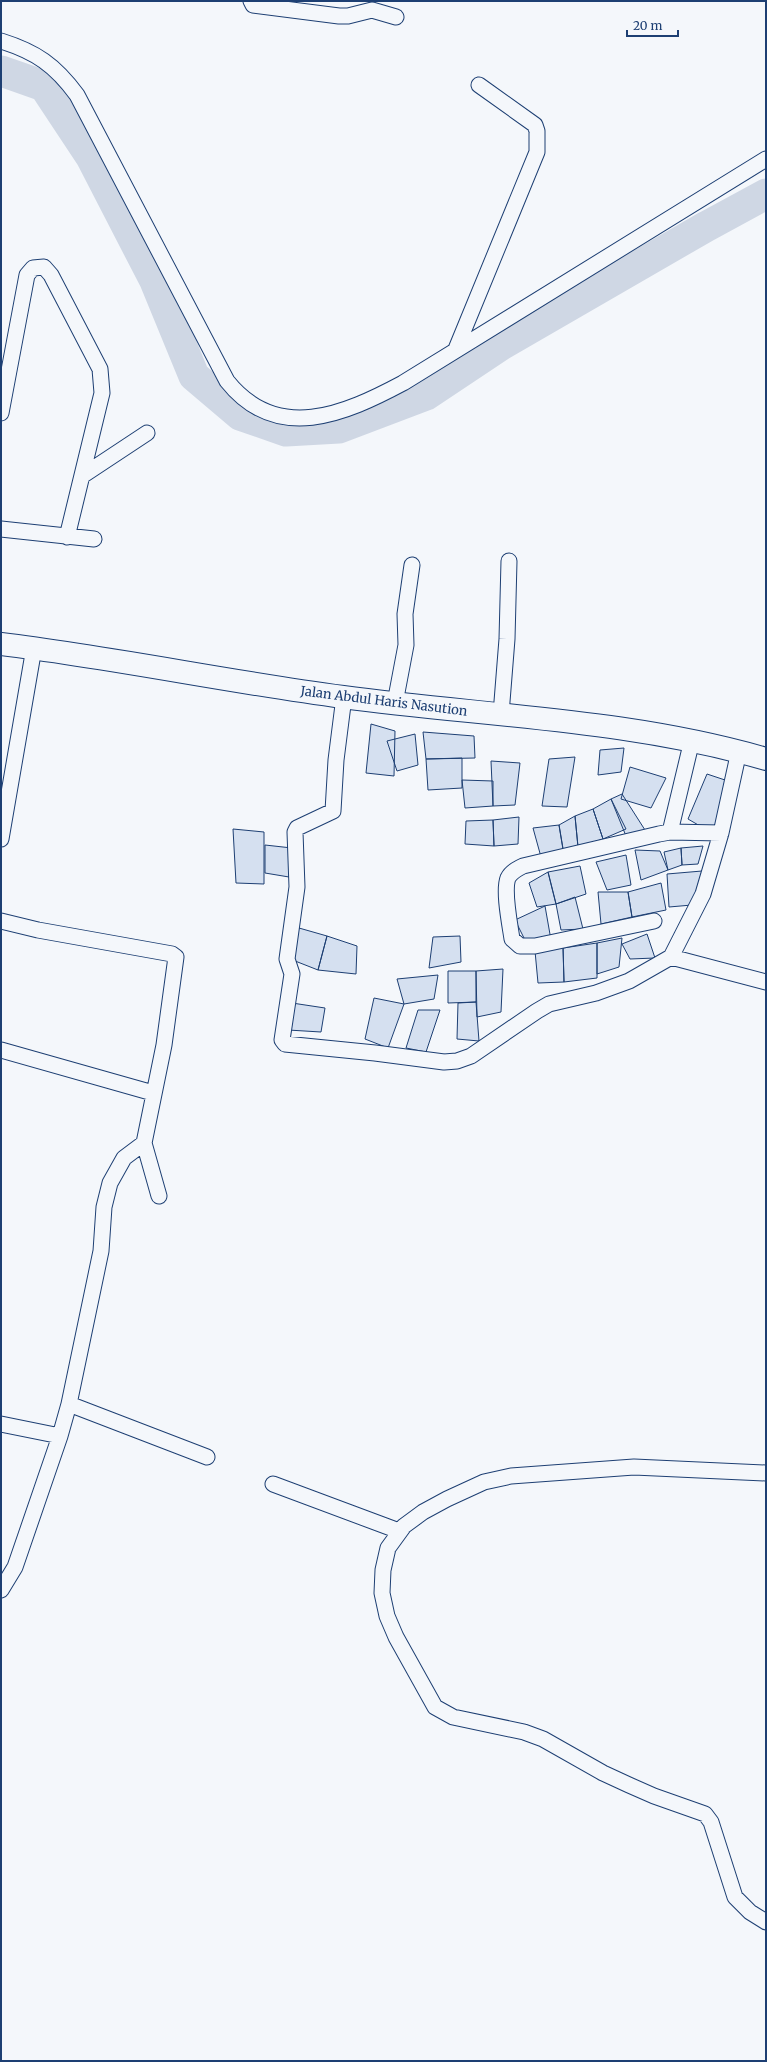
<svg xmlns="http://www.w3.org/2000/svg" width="767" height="2062" font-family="Merriweather,serif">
<rect width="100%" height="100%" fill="#f4f7fb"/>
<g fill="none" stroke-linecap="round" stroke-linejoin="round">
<path stroke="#cfd7e4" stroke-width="31" d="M 1,71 L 44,86 L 91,157 L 155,281 L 194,376 L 240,415 L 286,431 L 339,428 L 426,395 L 501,345 L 707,226 L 766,194"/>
</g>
<path fill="#d5e0f0" stroke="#1d3f73" d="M 371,724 L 395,731 L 394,776 L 366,773 Z
M 423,732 L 474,736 L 475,758 L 426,759 Z
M 415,734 L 418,765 L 397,771 L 387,741 Z
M 624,748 L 621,772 L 598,775 L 600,750 Z
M 575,757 L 567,807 L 542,806 L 549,759 Z
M 462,758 L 462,788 L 428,790 L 426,759 Z
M 491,761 L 520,763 L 515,805 L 493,806 Z
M 630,767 L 666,778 L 651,808 L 621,799 Z
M 707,774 L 725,780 L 715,830 L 700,826 L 688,819 Z
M 462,780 L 493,781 L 493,806 L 465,808 Z
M 622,794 L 645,830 L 626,836 L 611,799 Z
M 611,799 L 626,829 L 603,839 L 593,809 Z
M 593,809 L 603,839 L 578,847 L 575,816 Z
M 575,816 L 578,847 L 563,849 L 559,825 Z
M 519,817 L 518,844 L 494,846 L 493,820 Z
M 493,820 L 494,846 L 465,844 L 466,821 Z
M 559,825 L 563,849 L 541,857 L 533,828 Z
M 233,829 L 264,832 L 264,884 L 236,883 Z
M 265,845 L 292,848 L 289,877 L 265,873 Z
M 703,846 L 698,864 L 682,865 L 681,848 Z
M 681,848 L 682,865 L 668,870 L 664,852 Z
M 635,850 L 660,851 L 668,870 L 641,880 Z
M 626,855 L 631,885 L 607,890 L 596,862 Z
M 580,866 L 586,894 L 556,904 L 548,872 Z
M 702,871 L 692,905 L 669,907 L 667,874 Z
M 548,872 L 556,904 L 537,907 L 529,883 Z
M 661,883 L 666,910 L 632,917 L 628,892 Z
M 598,892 L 628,892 L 632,917 L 601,924 Z
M 575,897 L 583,929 L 561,930 L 556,904 Z
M 545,906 L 551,940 L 526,942 L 515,920 Z
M 299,928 L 327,936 L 318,970 L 290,959 Z
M 647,934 L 655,958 L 630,959 L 622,944 Z
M 327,936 L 357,946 L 356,974 L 318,970 Z
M 460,936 L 461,962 L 429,968 L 433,937 Z
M 622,938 L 619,967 L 597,974 L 597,943 Z
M 597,943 L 597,978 L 564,982 L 563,948 Z
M 563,945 L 564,982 L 538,983 L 535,951 Z
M 503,969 L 501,1012 L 477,1017 L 476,971 Z
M 448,971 L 476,971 L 476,1002 L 448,1003 Z
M 438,975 L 434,999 L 404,1004 L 397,979 Z
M 374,998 L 404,1004 L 388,1048 L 365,1039 Z
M 476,1002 L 479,1041 L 457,1039 L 458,1003 Z
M 292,1003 L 325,1008 L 321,1032 L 288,1030 Z
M 418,1010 L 440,1010 L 426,1052 L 406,1048 Z"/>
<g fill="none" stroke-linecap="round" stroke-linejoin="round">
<g stroke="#1d3f73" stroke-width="17">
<path id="street" d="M 251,1 L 253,5 L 339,16 L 348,16 L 372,10 L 396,17
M 1,41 C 36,52 55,65 77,95 L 227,381 C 277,444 345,414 403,383 L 766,159
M 456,349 L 537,152 L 537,131 L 535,125 L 479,85
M 1,413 L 27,275 L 33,268 L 44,267 L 51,275 L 100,369 L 102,393 L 67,537
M 82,476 L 147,433
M 1,529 L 94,539
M 344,697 L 336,760 L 333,811 L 297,828 L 295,832 L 297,887 L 287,959 L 292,974 L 282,1040 L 285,1044 L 375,1053 L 444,1062 L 457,1061 L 471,1056 L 537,1011 L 549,1004 L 596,993 L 629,981 L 671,957 L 703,894 L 721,833 L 739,751
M 395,703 L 406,645 L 405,614 L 412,565
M 501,714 L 507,639 L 509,561
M 670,832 L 692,740
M 1,839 L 34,648
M 1,921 L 38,930 L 172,954 L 176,957 L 164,1045 L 144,1143 L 159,1196
M 654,921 L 535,946 L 520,946 L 512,939 C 510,925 503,891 508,878 C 511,872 517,869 523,866 L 659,834 L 670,832 L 721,833
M 671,957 L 766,982
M 1,1050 L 153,1093
M 69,1404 L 101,1251 L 104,1207 L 110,1183 L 124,1158 L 144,1143
M 1,1424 L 60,1436
M 766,1473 L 634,1467 L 511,1476 L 484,1482 L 447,1499 L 423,1512 L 404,1526 L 388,1548 L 383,1570 L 382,1593 L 387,1616 L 396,1637 L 435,1707 L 453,1717 L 524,1732 L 543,1739 L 603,1773 L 629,1785 L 654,1796 L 705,1814 L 711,1822 L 735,1897 L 750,1912 L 766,1922
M 273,1484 L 399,1531
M 1,1590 L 15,1567 L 60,1436 L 69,1404 L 207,1457"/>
</g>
<g stroke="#1d3f73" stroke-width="24">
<path id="primary" d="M 1,644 C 116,658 229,682 343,697 C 484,716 629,719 766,759"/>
</g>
<use href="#street" stroke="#f4f7fb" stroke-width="15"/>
<use href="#primary" stroke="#f4f7fb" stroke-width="22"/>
</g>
<g text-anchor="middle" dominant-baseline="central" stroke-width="3" stroke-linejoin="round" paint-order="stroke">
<g font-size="13" fill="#1d3f73" stroke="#f4f7fb">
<text transform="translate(384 701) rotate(7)">Jalan Abdul Haris Nasution</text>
</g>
</g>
<rect width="767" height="2062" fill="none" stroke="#1d3f73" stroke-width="4"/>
<path d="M627 30v6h51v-6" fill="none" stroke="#1d3f73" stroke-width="2"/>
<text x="633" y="30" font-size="12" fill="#1d3f73" stroke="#f4f7fb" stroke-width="3" paint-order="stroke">20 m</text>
</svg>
